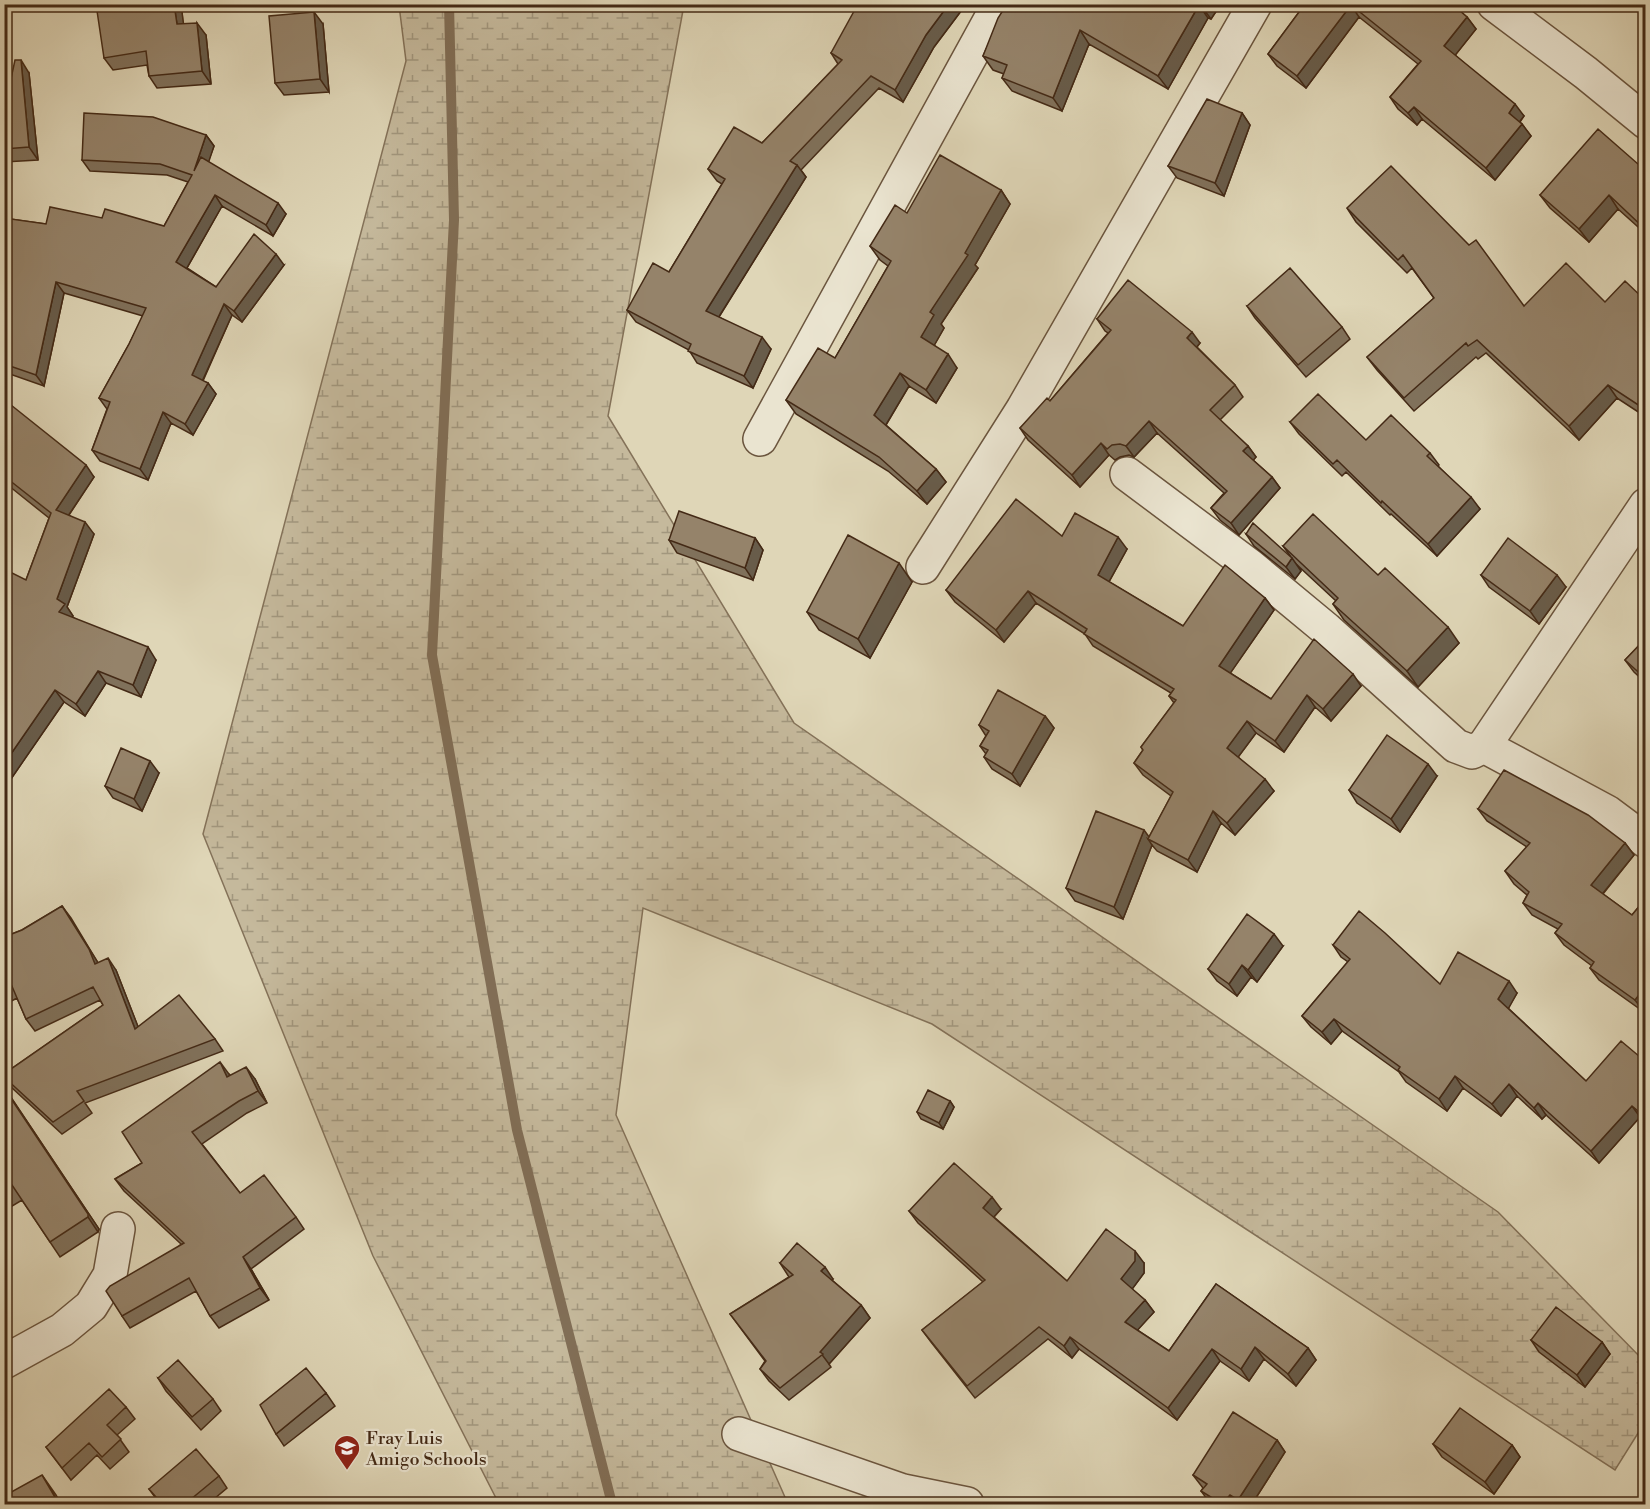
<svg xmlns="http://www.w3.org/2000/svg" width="1650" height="1509" font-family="'Libre Bodoni',serif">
<defs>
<pattern id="wetland-marsh" width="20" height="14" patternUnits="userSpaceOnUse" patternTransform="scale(1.5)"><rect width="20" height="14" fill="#c5b99c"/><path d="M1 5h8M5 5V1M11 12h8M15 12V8" fill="none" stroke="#a2977e"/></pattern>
</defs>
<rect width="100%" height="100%" fill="#dfd6b7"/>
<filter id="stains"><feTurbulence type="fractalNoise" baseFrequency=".00333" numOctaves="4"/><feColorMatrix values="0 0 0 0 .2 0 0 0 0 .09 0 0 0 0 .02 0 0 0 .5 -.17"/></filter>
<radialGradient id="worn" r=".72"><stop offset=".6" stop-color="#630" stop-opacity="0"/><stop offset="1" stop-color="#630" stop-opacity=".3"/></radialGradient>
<path fill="url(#wetland-marsh)" stroke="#847259" stroke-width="1.5" d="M 399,5 L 684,5 L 608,416 L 794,723 L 1498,1212 L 1645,1362 L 1645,1422 L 1615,1470 L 932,1024 L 643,908 L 616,1115 L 788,1504 L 499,1504 L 373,1256 L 203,834 L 406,61 Z"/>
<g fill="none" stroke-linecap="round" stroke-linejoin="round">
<path stroke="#816e56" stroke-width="10" d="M 449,4 L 454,220 L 432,655 L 517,1130 L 612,1504"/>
<g stroke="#6b553e" stroke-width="36">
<path id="street" d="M 1494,4 L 1586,73 L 1646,122
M 760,439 L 999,4
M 1127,474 L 1250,566 L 1326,629 L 1456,746 L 1472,752 L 1484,746 L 1646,505
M 923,567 L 1023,409 L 1255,4
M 1484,746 L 1607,812 L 1646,841
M 4,1362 L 62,1330 L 91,1306 L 110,1275 L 118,1229
M 739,1434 L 903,1491 L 967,1504"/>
</g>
<use href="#street" stroke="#eae4d0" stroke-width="33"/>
</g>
<path fill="#80715b" stroke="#442a16" stroke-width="1.5" d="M 1007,4 L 1221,4 L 1211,19 L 1208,18 L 1168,89 L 1089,44 L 1062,111 L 1012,91 L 1002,78 L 1004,74 L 993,70 L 983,56 Z
M 1305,4 L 1452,4 L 1467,17 L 1476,29 L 1455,55 L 1524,116 L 1520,122 L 1522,124 L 1531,136 L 1495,180 L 1422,119 L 1417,125 L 1398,109 L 1390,97 L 1418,64 L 1359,17 L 1306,88 L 1277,66 L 1268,54 Z
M 961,11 L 934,47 L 903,102 L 879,88 L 801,170 L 806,177 L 719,317 L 771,349 L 753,388 L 697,363 L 689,350 L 636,322 L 627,310 L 669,272 L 722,184 L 717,181 L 708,169 L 762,143 L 838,64 L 831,53 Z
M 182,12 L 183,24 L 206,35 L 211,84 L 157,88 L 149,76 L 147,65 L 113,70 L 104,58 Z
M 323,24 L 329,92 L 284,95 L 275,83 Z
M 29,73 L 38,160 L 4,162 L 4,88 L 9,88 Z
M 1242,113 L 1250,125 L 1224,196 L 1177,178 L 1168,166 Z
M 206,135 L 214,146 L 208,162 L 286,214 L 273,236 L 222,206 L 187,268 L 216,287 L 284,265 L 242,322 L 232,315 L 203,381 L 208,383 L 216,394 L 193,435 L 171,423 L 148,480 L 100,461 L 92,450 L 107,409 L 99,398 L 129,344 L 143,316 L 64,293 L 44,386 L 4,372 L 4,218 L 46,224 L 102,218 L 164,226 L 188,182 L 167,175 L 90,171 L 82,160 Z
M 1646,171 L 1646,234 L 1618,209 L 1589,242 L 1550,208 L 1540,195 Z
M 1001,190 L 1010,204 L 975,265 L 978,268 L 941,324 L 944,328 L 934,345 L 957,368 L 936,403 L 909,386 L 886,425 L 936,469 L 946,482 L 927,504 L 888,471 L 796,414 L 786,400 L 835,358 L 888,266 L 880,260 L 870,246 L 907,213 Z
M 1347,208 L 1524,306 L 1646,301 L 1646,417 L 1617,398 L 1579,440 L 1486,353 L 1478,359 L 1476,357 L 1414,411 L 1377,370 L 1367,357 L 1434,298 L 1412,268 L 1407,273 L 1356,222 Z
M 1247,306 L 1342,327 L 1350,339 L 1306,377 L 1255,318 Z
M 1097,319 L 1200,343 L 1197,347 L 1235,385 L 1243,397 L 1220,420 L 1248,446 L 1256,457 L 1253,460 L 1272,477 L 1280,488 L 1239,535 L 1220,520 L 1211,508 L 1224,493 L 1157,433 L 1134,457 L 1129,455 L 1120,457 L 1115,460 L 1109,455 L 1080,487 L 1028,440 L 1020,428 L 1050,401 L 1108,333 L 1105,331 Z
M 4,402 L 94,477 L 69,515 L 94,534 L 67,607 L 73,616 L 72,617 L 156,660 L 141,697 L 106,683 L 85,716 L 64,702 L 4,789 L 26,580 L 49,518 L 4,482 Z
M 1290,422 L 1366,440 L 1430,453 L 1439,465 L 1438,466 L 1480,509 L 1437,556 L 1391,514 L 1390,515 L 1346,472 L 1342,476 L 1299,434 Z
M 1246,534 L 1291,557 L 1283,546 L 1378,575 L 1459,643 L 1418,687 L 1344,620 L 1333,604 L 1336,601 L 1295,563 L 1301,571 L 1295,579 L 1254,546 Z
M 1062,536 L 1127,549 L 1109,582 L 1183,626 L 1265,598 L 1274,610 L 1230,673 L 1271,699 L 1361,686 L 1331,721 L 1315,707 L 1284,752 L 1256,733 L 1238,757 L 1274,791 L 1235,835 L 1221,823 L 1197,872 L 1157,851 L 1152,845 L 1123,919 L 1075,901 L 1066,888 L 1149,837 L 1171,796 L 1143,775 L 1134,763 L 1143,750 L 1141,747 L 1174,703 L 1169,696 L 1171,693 L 1093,646 L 1085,634 L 1036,603 L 1004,642 L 955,602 L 946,590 Z
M 755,538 L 763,550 L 753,580 L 677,553 L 669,540 Z
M 1481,575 L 1566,587 L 1539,624 L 1489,587 Z
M 912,582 L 870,658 L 819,630 L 807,612 Z
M 1646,638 L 1646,683 L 1634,672 L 1625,660 Z
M 1045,716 L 1054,728 L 1020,786 L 992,769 L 984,757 L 986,754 L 980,746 L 986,736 L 979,725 Z
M 159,773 L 142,811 L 113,798 L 105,786 Z
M 1437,776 L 1400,832 L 1357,803 L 1349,790 Z
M 1478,809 L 1625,843 L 1634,855 L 1603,894 L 1632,915 L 1646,898 L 1646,1010 L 1644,1012 L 1599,980 L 1590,968 L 1592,966 L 1564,945 L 1555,933 L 1558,929 L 1532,915 L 1523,903 L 1527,895 L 1514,884 L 1505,871 L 1527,847 L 1487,821 Z
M 62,906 L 71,918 L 98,963 L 116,970 L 138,1027 L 215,1039 L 223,1051 L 85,1103 L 92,1113 L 62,1134 L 11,1087 L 4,1078 L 4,1074 L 103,1005 L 100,1000 L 35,1031 L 26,1019 L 17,998 L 4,1005 L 4,937 L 22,930 Z
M 1333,945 L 1440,984 L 1517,993 L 1508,1008 L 1586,1081 L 1646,1062 L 1646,1122 L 1640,1117 L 1599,1163 L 1546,1115 L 1542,1119 L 1517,1096 L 1501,1116 L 1463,1088 L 1447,1111 L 1406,1082 L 1399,1072 L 1342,1031 L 1331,1044 L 1311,1027 L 1302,1016 L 1348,962 L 1341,957 Z
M 1283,946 L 1257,982 L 1251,977 L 1237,996 L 1217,981 L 1208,969 Z
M 229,1074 L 230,1075 L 255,1079 L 267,1103 L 247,1113 L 202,1144 L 240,1193 L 296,1217 L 304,1229 L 251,1269 L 269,1300 L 219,1328 L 210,1316 L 196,1291 L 130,1328 L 122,1316 L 181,1244 L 124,1191 L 115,1179 L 142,1163 Z
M 4,1087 L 99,1229 L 98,1232 L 60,1257 L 22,1200 L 4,1211 Z
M 950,1101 L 954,1107 L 943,1129 L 921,1119 L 917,1112 Z
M 1001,1209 L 994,1217 L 1067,1281 L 1144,1263 L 1144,1273 L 1132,1289 L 1145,1300 L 1154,1312 L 1137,1330 L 1169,1351 L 1216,1284 L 1308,1348 L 1316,1360 L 1296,1386 L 1264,1359 L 1249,1381 L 1220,1361 L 1177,1420 L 1079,1349 L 1072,1358 L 1048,1339 L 975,1398 L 931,1342 L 922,1330 L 983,1282 L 918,1223 L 909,1211 Z
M 780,1263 L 833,1279 L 832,1280 L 861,1305 L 870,1318 L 829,1364 L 831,1367 L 789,1400 L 769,1381 L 760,1369 L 765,1361 L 730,1314 L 789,1277 Z
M 1531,1340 L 1602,1342 L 1610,1354 L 1585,1387 L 1539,1352 Z
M 158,1378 L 213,1399 L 221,1411 L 201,1430 L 166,1391 Z
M 326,1393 L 335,1406 L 284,1446 L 276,1434 Z
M 126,1407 L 135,1419 L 117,1435 L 129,1452 L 110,1469 L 97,1455 L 71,1480 L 46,1447 Z
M 1277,1440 L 1285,1452 L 1252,1504 L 1212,1504 L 1210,1503 L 1201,1491 L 1203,1488 L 1193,1475 Z
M 1433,1444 L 1512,1445 L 1520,1457 L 1494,1494 L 1442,1457 Z
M 219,1476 L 227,1488 L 208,1504 L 160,1504 L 149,1489 Z"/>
<path fill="#685c4a" stroke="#442a16" stroke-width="1.5" d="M 174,4 L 176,4 L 182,12 L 185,36 L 177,24 Z
M 949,4 L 964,4 L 961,11 L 934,47 L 903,102 L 895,90 L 926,35 Z
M 1202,4 L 1221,4 L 1211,19 L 1201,6 Z
M 1199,5 L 1208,18 L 1168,89 L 1158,76 Z
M 1351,5 L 1359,17 L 1306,88 L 1297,76 Z
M 314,12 L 323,24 L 329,92 L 320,79 Z
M 1467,17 L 1476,29 L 1453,58 L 1444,46 Z
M 197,23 L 206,35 L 211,84 L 202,71 Z
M 1080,30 L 1089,44 L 1062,111 L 1053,98 Z
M 21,60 L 29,73 L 38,160 L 29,147 Z
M 1515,104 L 1524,116 L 1517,125 L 1509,113 Z
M 1414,107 L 1422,119 L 1417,125 L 1408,113 Z
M 1242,113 L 1250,125 L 1224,196 L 1215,183 Z
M 1522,124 L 1531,136 L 1495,180 L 1486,168 Z
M 206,135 L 214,146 L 202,182 L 194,171 Z
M 797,165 L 806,177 L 715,323 L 706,311 Z
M 1001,190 L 1010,204 L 975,265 L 978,268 L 941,324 L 944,328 L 931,351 L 921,337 L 930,312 Z
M 215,195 L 222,206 L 184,273 L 176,262 Z
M 1609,195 L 1618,209 L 1589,242 L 1579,229 Z
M 278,203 L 286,214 L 273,236 L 266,225 Z
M 276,254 L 284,265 L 242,322 L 234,311 Z
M 56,282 L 64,293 L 44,386 L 36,375 Z
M 224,304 L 232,315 L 200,386 L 192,375 Z
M 1192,332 L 1200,343 L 1195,349 L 1187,338 Z
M 762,337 L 771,349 L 753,388 L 744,376 Z
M 948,354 L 957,368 L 936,403 L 926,390 Z
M 900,373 L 909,386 L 884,428 L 874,415 Z
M 208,383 L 216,394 L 193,435 L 185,424 Z
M 1608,385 L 1617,398 L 1579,440 L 1569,426 Z
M 163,412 L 171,423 L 148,480 L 140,469 Z
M 1149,421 L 1157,433 L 1134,457 L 1126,446 Z
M 1101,443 L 1109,455 L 1080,487 L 1072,475 Z
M 1248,446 L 1256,457 L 1251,463 L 1243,451 Z
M 86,465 L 94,477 L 64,522 L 56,510 Z
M 936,469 L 946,482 L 927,504 L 917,491 Z
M 1272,477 L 1280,488 L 1239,535 L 1231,523 Z
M 1471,497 L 1480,509 L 1437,556 L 1428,544 Z
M 85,522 L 94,534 L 67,607 L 73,616 L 68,624 L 59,612 L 57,599 Z
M 1118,537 L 1127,549 L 1106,587 L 1098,575 Z
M 755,538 L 763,550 L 753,580 L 745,568 Z
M 1292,558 L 1301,571 L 1295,579 L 1286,567 Z
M 899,563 L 912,582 L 870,658 L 858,639 Z
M 1557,575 L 1566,587 L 1539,624 L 1530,611 Z
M 1028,591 L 1036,603 L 1004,642 L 996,630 Z
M 1265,598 L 1274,610 L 1227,678 L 1219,666 Z
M 1448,627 L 1459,643 L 1418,687 L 1407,671 Z
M 148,647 L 156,660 L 141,697 L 133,685 Z
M 98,671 L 106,683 L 85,716 L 76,704 Z
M 1353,674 L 1361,686 L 1331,721 L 1323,709 Z
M 55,690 L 64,702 L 4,789 L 4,764 Z
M 1307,695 L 1315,707 L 1284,752 L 1275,741 Z
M 1045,716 L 1054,728 L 1020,786 L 1012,774 Z
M 1247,721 L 1256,733 L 1236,760 L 1227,748 Z
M 150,761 L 159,773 L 142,811 L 134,799 Z
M 1428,764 L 1437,776 L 1400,832 L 1391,819 Z
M 1265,779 L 1274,791 L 1235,835 L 1227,823 Z
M 1213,811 L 1221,823 L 1197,872 L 1188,860 Z
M 1144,830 L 1152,841 L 1148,839 L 1152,845 L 1123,919 L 1114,907 Z
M 1625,843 L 1634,855 L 1599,898 L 1591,885 Z
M 62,906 L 97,961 L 104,977 L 95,964 Z
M 1274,934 L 1283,946 L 1257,982 L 1248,970 Z
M 108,958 L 116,970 L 144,1042 L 135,1029 Z
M 1242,965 L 1251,977 L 1237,996 L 1229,984 Z
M 1509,981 L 1517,993 L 1507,1011 L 1498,999 Z
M 1646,986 L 1646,1010 L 1644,1012 L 1635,1000 Z
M 1334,1019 L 1342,1031 L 1331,1044 L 1322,1032 Z
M 220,1062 L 229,1074 L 235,1089 L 227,1077 Z
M 246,1067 L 255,1079 L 267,1103 L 258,1091 Z
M 1455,1076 L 1463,1088 L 1447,1111 L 1439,1099 Z
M 1509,1084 L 1517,1096 L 1501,1116 L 1492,1104 Z
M 4,1087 L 99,1229 L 98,1232 L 88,1217 Z
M 950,1101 L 954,1107 L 943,1129 L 939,1123 Z
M 1538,1103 L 1546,1115 L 1542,1119 L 1534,1108 Z
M 1646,1103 L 1646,1121 L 1638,1111 Z
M 1632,1106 L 1640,1117 L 1599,1163 L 1591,1151 Z
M 992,1197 L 1001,1209 L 991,1220 L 983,1208 Z
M 1135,1251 L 1144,1263 L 1144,1273 L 1130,1292 L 1121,1279 Z
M 243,1257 L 251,1269 L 269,1300 L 260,1288 Z
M 825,1267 L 833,1279 L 830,1283 L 821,1271 Z
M 1145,1300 L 1154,1312 L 1134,1334 L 1125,1322 Z
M 861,1305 L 870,1318 L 829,1364 L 820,1352 Z
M 1070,1337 L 1079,1349 L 1072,1358 L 1064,1346 Z
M 1602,1342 L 1610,1354 L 1585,1387 L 1577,1375 Z
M 1255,1347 L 1264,1359 L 1249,1381 L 1241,1369 Z
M 1308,1348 L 1316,1360 L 1296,1386 L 1288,1374 Z
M 1212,1349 L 1220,1361 L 1177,1420 L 1168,1408 Z
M 1277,1440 L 1285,1452 L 1252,1504 L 1241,1504 L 1238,1500 Z
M 1512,1445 L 1520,1457 L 1494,1494 L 1485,1482 Z
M 42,1475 L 56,1495 L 61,1504 L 59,1504 Z
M 1230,1495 L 1236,1504 L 1223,1504 Z"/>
<path fill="#95836a" stroke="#442a16" stroke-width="1.5" d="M 96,4 L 174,4 L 177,24 L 197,23 L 202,71 L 149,76 L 146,51 L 104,58 Z
M 858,4 L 949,4 L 926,35 L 895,90 L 871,76 L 790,161 L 797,165 L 706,311 L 762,337 L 744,376 L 688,351 L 691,344 L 627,310 L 653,263 L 669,272 L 725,179 L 708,169 L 734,127 L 762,143 L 842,60 L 831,53 Z
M 1007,4 L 1202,4 L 1201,6 L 1199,5 L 1158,76 L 1080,30 L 1053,98 L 1002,78 L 1007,65 L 983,56 L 998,18 Z
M 1305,4 L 1452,4 L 1467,17 L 1444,46 L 1515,104 L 1509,113 L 1522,124 L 1486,168 L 1414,107 L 1408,113 L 1390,97 L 1421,61 L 1351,5 L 1297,76 L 1268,54 Z
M 314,12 L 320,79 L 275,83 L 269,16 Z
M 15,60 L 21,60 L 29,147 L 4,149 L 4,88 L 9,88 Z
M 1207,99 L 1242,113 L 1215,183 L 1168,166 Z
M 84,113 L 153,117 L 206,135 L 194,171 L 201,157 L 278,203 L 266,225 L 215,195 L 176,262 L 216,287 L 254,234 L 276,254 L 234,311 L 224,304 L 192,375 L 208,383 L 185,424 L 163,412 L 140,469 L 92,450 L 110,402 L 99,398 L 129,344 L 146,308 L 56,282 L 36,375 L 4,364 L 4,218 L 46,224 L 50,207 L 102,218 L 105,209 L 164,226 L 192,175 L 160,164 L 82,160 Z
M 1598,129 L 1646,171 L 1646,230 L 1609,195 L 1579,229 L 1540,195 Z
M 940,155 L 1001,190 L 965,253 L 968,255 L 930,312 L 934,315 L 921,337 L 948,354 L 926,390 L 900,373 L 874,415 L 936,469 L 917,491 L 879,457 L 786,400 L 818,348 L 835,358 L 891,261 L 870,246 L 895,205 L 907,213 Z
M 1391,166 L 1469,245 L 1476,240 L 1524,306 L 1566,263 L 1605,302 L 1625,281 L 1646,301 L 1646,410 L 1608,385 L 1569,426 L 1477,340 L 1468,346 L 1466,343 L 1404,398 L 1367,357 L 1434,298 L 1403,255 L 1398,260 L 1347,208 Z
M 1290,268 L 1342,327 L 1298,365 L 1247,306 Z
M 1128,280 L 1192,332 L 1187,338 L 1235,385 L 1210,410 L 1248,446 L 1243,451 L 1272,477 L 1231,523 L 1211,508 L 1227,491 L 1149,421 L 1126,446 L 1120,444 L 1112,445 L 1107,449 L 1101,443 L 1072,475 L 1020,428 L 1047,398 L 1050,401 L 1111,330 L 1097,319 Z
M 1318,394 L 1366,440 L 1391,415 L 1430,453 L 1427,456 L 1471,497 L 1428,544 L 1382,501 L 1381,503 L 1337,460 L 1333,464 L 1290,422 Z
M 6,401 L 86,465 L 56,510 L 85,522 L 57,599 L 65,604 L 59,612 L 148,647 L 133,685 L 98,671 L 76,704 L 55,690 L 4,764 L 4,569 L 26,580 L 51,513 L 4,476 L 4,402 Z
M 1016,499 L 1062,536 L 1075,513 L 1118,537 L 1098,575 L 1183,626 L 1225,565 L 1230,569 L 1265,598 L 1219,666 L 1271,699 L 1314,639 L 1353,674 L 1323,709 L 1307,695 L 1275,741 L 1247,721 L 1227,748 L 1265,779 L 1227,823 L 1213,811 L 1188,860 L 1148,839 L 1173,792 L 1134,763 L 1143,750 L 1141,747 L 1176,700 L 1169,696 L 1174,689 L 1084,634 L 1087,629 L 1028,591 L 996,630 L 946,590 Z
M 679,511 L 755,538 L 745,568 L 669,540 Z
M 1313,514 L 1378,575 L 1385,568 L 1448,627 L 1407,671 L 1333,604 L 1338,598 L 1283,546 Z
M 1253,523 L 1292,558 L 1286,567 L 1246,534 Z
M 848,535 L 899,563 L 858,639 L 807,612 Z
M 1508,538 L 1557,575 L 1530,611 L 1481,575 Z
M 1646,638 L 1646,679 L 1625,660 Z
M 998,690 L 1045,716 L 1012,774 L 984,757 L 988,750 L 980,746 L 989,731 L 979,725 Z
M 1387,735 L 1428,764 L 1391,819 L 1349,790 Z
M 121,748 L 150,761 L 134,799 L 105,786 Z
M 1504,770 L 1588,815 L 1625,843 L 1591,885 L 1632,915 L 1646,898 L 1646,986 L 1635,1000 L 1590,968 L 1594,962 L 1555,933 L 1562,924 L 1523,903 L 1529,892 L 1505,871 L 1530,843 L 1478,809 Z
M 1096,811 L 1144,830 L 1114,907 L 1066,888 Z
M 62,906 L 89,949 L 95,964 L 108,958 L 135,1029 L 179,995 L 215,1039 L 77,1091 L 84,1101 L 53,1122 L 4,1077 L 4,1074 L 103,1005 L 93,987 L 26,1019 L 11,984 L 4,988 L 4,937 L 22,930 Z
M 1359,911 L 1385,933 L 1440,984 L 1458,952 L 1509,981 L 1498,999 L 1586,1081 L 1621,1041 L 1646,1062 L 1646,1103 L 1638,1111 L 1632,1106 L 1591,1151 L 1538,1103 L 1534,1108 L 1509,1084 L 1492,1104 L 1455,1076 L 1439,1099 L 1398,1070 L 1400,1067 L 1334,1019 L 1322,1032 L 1302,1016 L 1350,959 L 1333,945 Z
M 1247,914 L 1274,934 L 1248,970 L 1242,965 L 1229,984 L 1208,969 Z
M 220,1062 L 227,1077 L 246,1067 L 258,1091 L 239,1101 L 192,1132 L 240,1193 L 264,1175 L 296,1217 L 243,1257 L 260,1288 L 210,1316 L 189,1278 L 122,1316 L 106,1291 L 110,1286 L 184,1243 L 115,1179 L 142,1163 L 122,1132 Z
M 4,1088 L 88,1214 L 88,1217 L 50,1242 L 12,1185 L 4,1189 Z
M 928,1090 L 950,1101 L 939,1123 L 917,1112 Z
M 954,1163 L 992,1197 L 983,1208 L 1067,1281 L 1106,1229 L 1135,1251 L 1135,1261 L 1121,1279 L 1145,1300 L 1125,1322 L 1169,1351 L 1216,1284 L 1308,1348 L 1288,1374 L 1255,1347 L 1241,1369 L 1212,1349 L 1168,1408 L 1070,1337 L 1064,1346 L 1039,1327 L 967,1386 L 922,1330 L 985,1280 L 909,1211 Z
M 797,1243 L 825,1267 L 821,1271 L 861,1305 L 820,1352 L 823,1354 L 780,1388 L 760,1369 L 766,1361 L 730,1314 L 793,1275 L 780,1263 Z
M 1556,1307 L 1602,1342 L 1577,1375 L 1531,1340 Z
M 178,1360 L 213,1399 L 192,1417 L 158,1378 Z
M 306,1368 L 326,1393 L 276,1434 L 260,1405 Z
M 109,1389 L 126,1407 L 107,1425 L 121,1439 L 102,1457 L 89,1443 L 62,1468 L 46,1447 Z
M 1460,1408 L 1512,1445 L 1485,1482 L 1433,1444 Z
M 1233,1412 L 1277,1440 L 1238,1500 L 1230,1495 L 1222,1504 L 1201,1491 L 1207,1484 L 1193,1475 Z
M 196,1449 L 219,1476 L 185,1504 L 162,1504 L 149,1489 Z
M 42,1475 L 59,1504 L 8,1504 L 4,1496 Z
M 1419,1498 L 1427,1504 L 1414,1504 Z"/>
<defs>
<g id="school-pin" transform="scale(1.35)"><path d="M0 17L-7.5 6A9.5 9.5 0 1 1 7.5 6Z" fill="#8f2418" stroke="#eae4d0"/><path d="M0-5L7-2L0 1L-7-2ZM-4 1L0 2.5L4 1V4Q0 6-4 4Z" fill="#fff"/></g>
</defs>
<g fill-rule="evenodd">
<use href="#school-pin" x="347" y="1448"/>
</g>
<g text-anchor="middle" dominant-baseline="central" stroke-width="4.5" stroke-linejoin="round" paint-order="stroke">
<g font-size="18" fill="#442a16" stroke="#eae4d0" text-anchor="start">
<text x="366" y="1438">Fray Luis<tspan x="366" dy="21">Amigo Schools</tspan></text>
</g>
</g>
<rect width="1650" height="1509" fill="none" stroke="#dfd6b7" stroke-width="24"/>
<rect x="6" y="6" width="1638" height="1497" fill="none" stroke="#442a16" stroke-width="3"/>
<rect x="12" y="12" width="1626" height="1485" fill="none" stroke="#442a16" stroke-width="1.5"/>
<rect width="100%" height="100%" filter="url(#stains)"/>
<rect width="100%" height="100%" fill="url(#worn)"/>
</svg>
